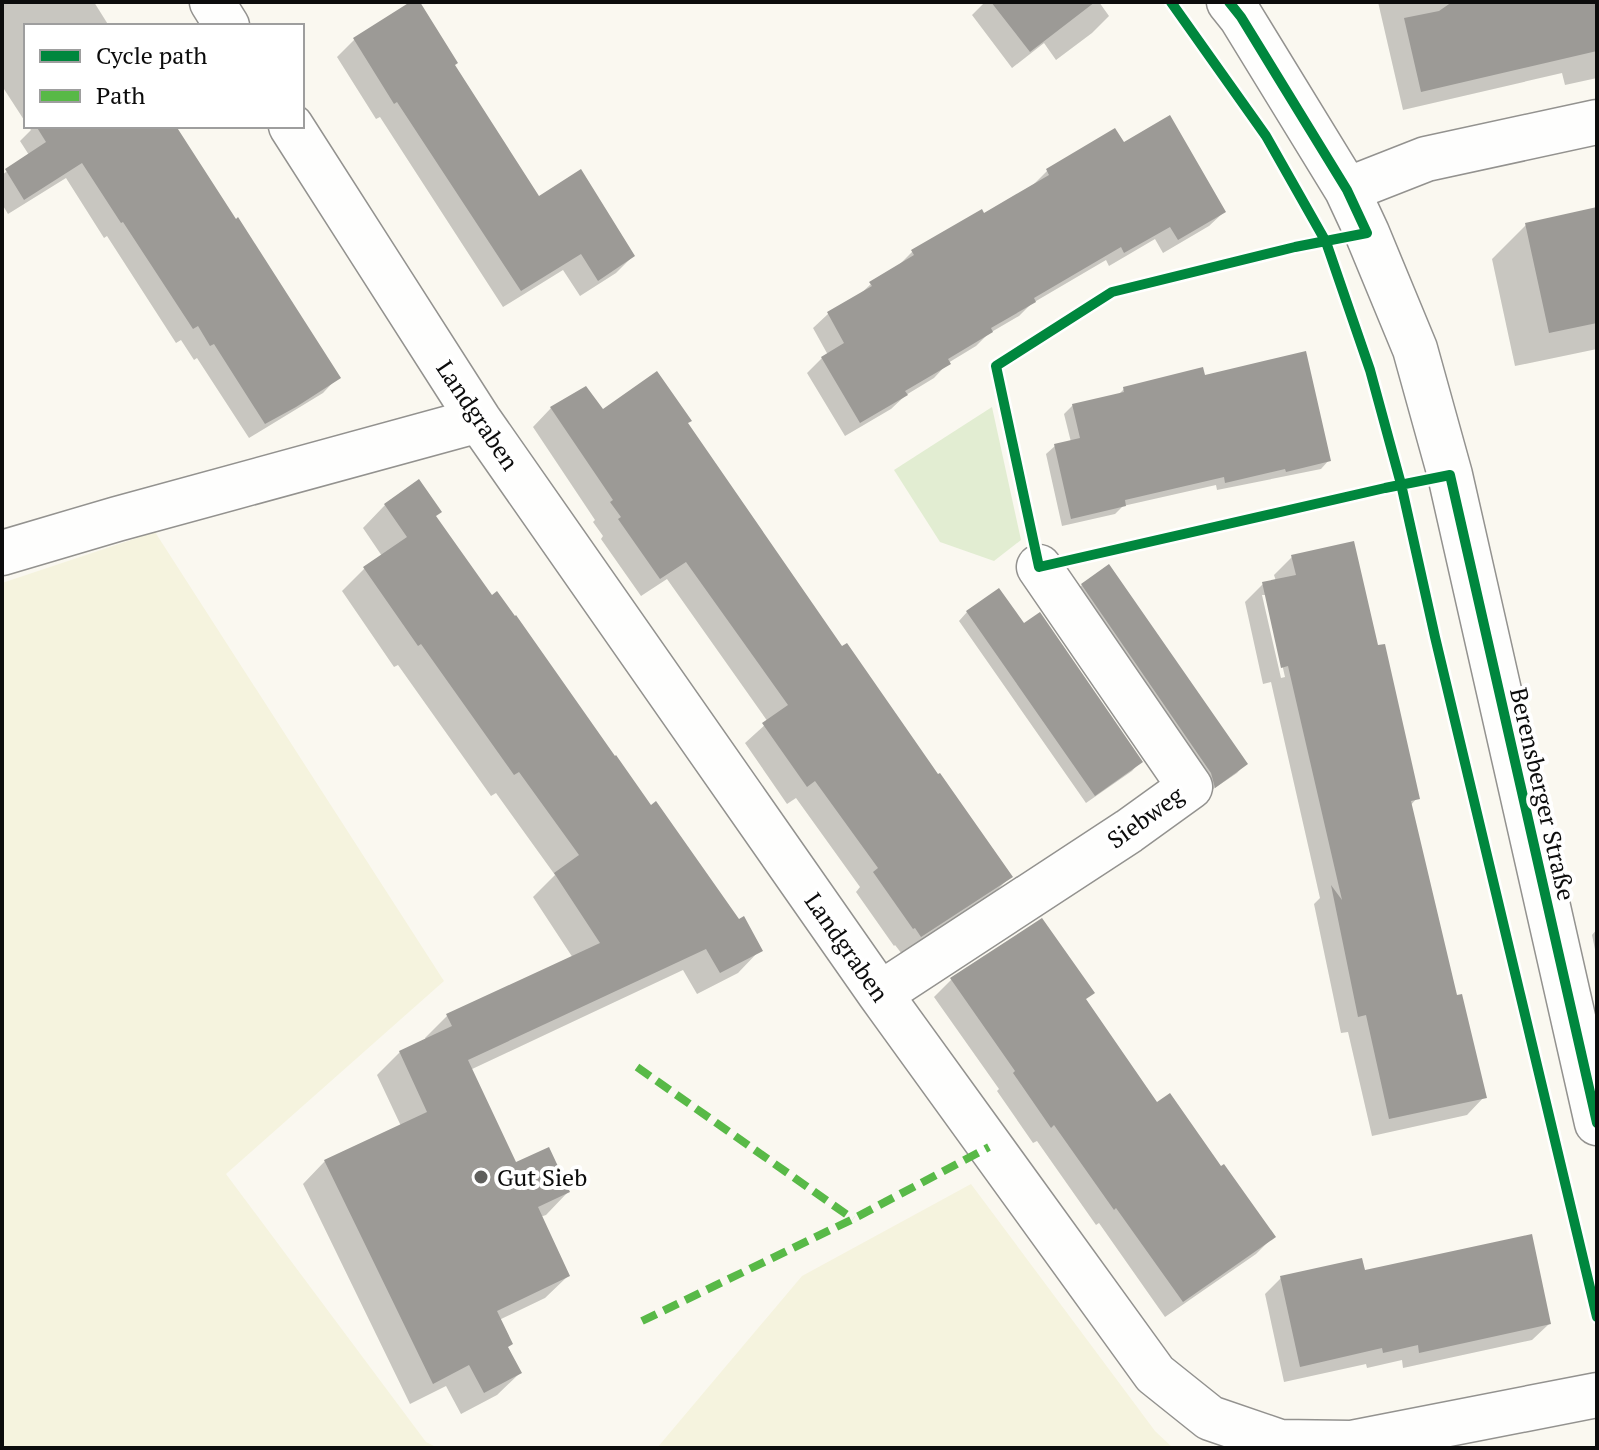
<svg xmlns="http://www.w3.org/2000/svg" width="1599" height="1450" font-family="'PT Serif',serif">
<rect width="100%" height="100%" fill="#faf8f0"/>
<path fill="#f5f3de" d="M 155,532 L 444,981 L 226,1174 L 426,1442 L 438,1448 L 2,1448 L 2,583 Z
M 971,1184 L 1155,1431 L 1173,1448 L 657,1448 L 802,1276 Z"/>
<path fill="#e2edd2" d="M 992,407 L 1021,540 L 994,561 L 940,542 L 894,470 Z"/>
<path fill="#0003" fill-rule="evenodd" d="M 2,2 L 94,2 L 109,26 L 26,26 L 26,123 L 2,86 Z
M 413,2 L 417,2 L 453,65 L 538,199 L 633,256 L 616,273 L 580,296 L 563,270 L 503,307 L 380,117 L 376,119 L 337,57 L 354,40 Z
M 985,2 L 1099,2 L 1109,16 L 1092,33 L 1056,60 L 1044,43 L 1012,68 L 972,15 Z
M 1378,2 L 1597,2 L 1597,78 L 1565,85 L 1562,73 L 1403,110 Z
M 28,126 L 174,126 L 338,377 L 323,393 L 249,438 L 197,358 L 194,360 L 181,340 L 176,343 L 107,236 L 104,238 L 66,178 L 8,214 L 2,204 L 2,175 L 29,155 L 20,141 L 31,130 Z
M 1123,145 L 1224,212 L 1209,226 L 1163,253 L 1155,239 L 1109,266 L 1106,260 L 1031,304 L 1019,316 L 988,334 L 976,346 L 948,363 L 934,378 L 906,395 L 891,409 L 845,436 L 807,373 L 822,358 L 828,355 L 813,328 L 828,314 L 857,297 L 871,284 L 898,266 L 912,252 L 984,216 L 1033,185 L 1047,171 Z
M 1597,209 L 1597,349 L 1515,366 L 1492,259 L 1526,225 Z
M 1203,377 L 1329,460 L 1321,469 L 1217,490 L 1216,485 L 1123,506 L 1115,514 L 1062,526 L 1046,454 L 1055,446 L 1071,442 L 1064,414 L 1073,405 L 1118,395 L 1124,389 Z
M 551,408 L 603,411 L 686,424 L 841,649 L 1010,877 L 992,895 L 902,954 L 895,945 L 894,946 L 856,892 L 860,887 L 796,798 L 787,804 L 745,743 L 768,722 L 667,579 L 641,596 L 601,539 L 603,536 L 593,522 L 595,520 L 533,427 Z
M 419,482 L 434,517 L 491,598 L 760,950 L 738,973 L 697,994 L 683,970 L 470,1070 L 515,1165 L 568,1192 L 546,1215 L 540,1217 L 568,1276 L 545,1298 L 499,1320 L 507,1348 L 520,1373 L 497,1395 L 461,1414 L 446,1386 L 410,1404 L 303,1184 L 325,1161 L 401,1126 L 377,1075 L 400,1052 L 426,1040 L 425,1038 L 447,1016 L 573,958 L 533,897 L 555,875 L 496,793 L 491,796 L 398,665 L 394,667 L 342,591 L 364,569 L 382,556 L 363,528 L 385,505 Z
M 1292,557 L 1376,648 L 1417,798 L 1410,806 L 1455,997 L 1484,1097 L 1467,1115 L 1372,1136 L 1348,1032 L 1341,1033 L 1314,904 L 1320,898 L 1271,682 L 1263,684 L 1245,602 L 1263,584 L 1276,581 L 1274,575 ZM 1262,595 L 1266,595 L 1285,677 L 1281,678 Z
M 1082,585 L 1245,764 L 1237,773 L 1206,794 L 1073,594 Z
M 967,612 L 1023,626 L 1140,762 L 1132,771 L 1086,803 L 959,621 Z
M 1041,921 L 1084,1000 L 1157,1104 L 1220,1169 L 1273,1237 L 1256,1254 L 1165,1317 L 1099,1223 L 1096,1225 L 1037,1141 L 1033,1143 L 997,1091 L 999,1089 L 934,997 L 951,980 Z
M 1597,929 L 1597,959 L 1592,935 Z
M 1363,1272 L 1549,1324 L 1532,1340 L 1403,1368 L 1402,1360 L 1367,1368 L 1366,1364 L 1284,1382 L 1265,1294 L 1281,1278 Z"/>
<path fill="#9c9a96" d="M 410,2 L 420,2 L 458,63 L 455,65 L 539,196 L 581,169 L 635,256 L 598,281 L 581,254 L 521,291 L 397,102 L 394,104 L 353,38 Z
M 991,2 L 1095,2 L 1030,52 Z
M 1452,2 L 1597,2 L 1597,51 L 1421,92 L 1404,18 L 1439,11 Z
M 1170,115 L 1226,212 L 1178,240 L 1170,227 L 1124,253 L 1121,247 L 1034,298 L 1036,302 L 991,328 L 993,332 L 948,359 L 951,364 L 905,391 L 908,395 L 860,423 L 821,357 L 844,343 L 827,312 L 872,286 L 869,282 L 914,255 L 911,250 L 982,209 L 984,213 L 1049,175 L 1046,169 L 1115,128 L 1124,142 Z
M 36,126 L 176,126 L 236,219 L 238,217 L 341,378 L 296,407 L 265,424 L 214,344 L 210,346 L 198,326 L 193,329 L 123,222 L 121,223 L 82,163 L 24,200 L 5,169 L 46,142 Z
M 1597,207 L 1597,323 L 1549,333 L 1525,223 Z
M 1306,351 L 1331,461 L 1286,472 L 1285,469 L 1225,483 L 1224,477 L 1125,500 L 1126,506 L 1071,519 L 1054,444 L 1080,438 L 1072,404 L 1124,392 L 1123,387 L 1203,367 L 1205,375 Z
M 657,371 L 692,421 L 688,423 L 842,646 L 847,643 L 938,774 L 940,773 L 1013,877 L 921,937 L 915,928 L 913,929 L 873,872 L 878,868 L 815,781 L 807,787 L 762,723 L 788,705 L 686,562 L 660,579 L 618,519 L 621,517 L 610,502 L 613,500 L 550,407 L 586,386 L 603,409 Z
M 419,479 L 442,512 L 436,516 L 492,595 L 497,591 L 515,616 L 516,615 L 615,756 L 616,755 L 651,805 L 656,801 L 739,919 L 744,916 L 763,951 L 720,973 L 706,949 L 468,1060 L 516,1162 L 549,1147 L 570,1192 L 538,1207 L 570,1276 L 497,1311 L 513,1344 L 508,1347 L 522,1373 L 484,1393 L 469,1365 L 433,1384 L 324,1160 L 427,1112 L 399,1051 L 452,1026 L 446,1014 L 600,943 L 554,873 L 579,855 L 519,772 L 514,775 L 421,644 L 418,646 L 363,567 L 407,537 L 384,504 Z
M 1354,541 L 1378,645 L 1385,644 L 1420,799 L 1411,801 L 1457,995 L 1462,994 L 1487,1098 L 1389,1119 L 1366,1015 L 1358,1017 L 1331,885 L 1342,900 L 1288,666 L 1281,668 L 1262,582 L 1296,575 L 1291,555 Z
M 1109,564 L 1248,764 L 1215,788 L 1211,773 L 1081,584 Z
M 999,588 L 1024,623 L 1040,612 L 1143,762 L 1095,796 L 966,611 Z
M 1042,918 L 1095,993 L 1086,999 L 1157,1102 L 1170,1093 L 1221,1166 L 1224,1164 L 1276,1237 L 1183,1302 L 1116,1208 L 1114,1210 L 1054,1125 L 1051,1128 L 1013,1073 L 1015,1071 L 950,978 Z
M 1532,1234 L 1551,1324 L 1419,1353 L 1418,1345 L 1383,1353 L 1382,1348 L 1300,1367 L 1280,1276 L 1362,1258 L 1365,1270 Z"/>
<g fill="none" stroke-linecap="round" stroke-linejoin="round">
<g stroke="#93928f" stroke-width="47">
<path id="minor" d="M 212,2 L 227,26
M 1229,2 L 1241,17 L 1347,190 L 1367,233 L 1415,349 L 1450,475 L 1597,1123
M 291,126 L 479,420 L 880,994 L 1155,1374 L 1210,1418 L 1280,1442 L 1351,1443 L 1597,1395
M 1347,190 L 1426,159 L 1597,122
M 2,553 L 117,519 L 479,420
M 880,994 L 1129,831 L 1190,787 L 1039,567"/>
</g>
<use href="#minor" stroke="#fefefd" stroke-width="44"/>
<path stroke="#58b947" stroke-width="8" stroke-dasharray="16 8" stroke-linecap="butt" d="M 637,1067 L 853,1219
M 642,1321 L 853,1219 L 989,1147"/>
<g stroke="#fff" stroke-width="15">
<path id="cycleway" d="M 1171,2 L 1266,136 L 1326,242 L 1370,370 L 1401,484 L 1435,637 L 1597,1317
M 1229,2 L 1241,17 L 1347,190 L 1367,233 L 1295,247 L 1112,292 L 996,366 L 1039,567 L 1385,488 L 1450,475 L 1597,1123"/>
</g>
<use href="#cycleway" stroke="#00873e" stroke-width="10"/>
</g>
<circle fill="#5f5f5c" stroke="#fff" stroke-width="3" cx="481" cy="1177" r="8"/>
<g text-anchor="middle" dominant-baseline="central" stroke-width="8" stroke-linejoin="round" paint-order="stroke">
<g font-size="24" fill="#0c0c0c" stroke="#fff">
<text transform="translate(478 415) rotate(56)">Landgraben</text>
<text transform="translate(1543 794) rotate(77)">Berensberger Straße</text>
<text transform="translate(1145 817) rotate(-36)">Siebweg</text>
<text transform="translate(847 947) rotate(55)">Landgraben</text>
</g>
<g font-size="24" fill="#0c0c0c" stroke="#fff" text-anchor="start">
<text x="497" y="1177">Gut Sieb</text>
</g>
</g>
<rect width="1599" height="1450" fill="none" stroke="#0c0c0c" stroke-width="8"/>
<rect x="24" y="24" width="280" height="104" fill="#ffffff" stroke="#9e9e9e" stroke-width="2"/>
<rect x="40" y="50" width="40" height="12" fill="#00873e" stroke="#9e9e9e" stroke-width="2"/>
<text x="96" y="64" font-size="24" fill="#0c0c0c">Cycle path</text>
<rect x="40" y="90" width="40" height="12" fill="#58b947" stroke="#9e9e9e" stroke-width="2"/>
<text x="96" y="104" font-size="24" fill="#0c0c0c">Path</text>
</svg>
